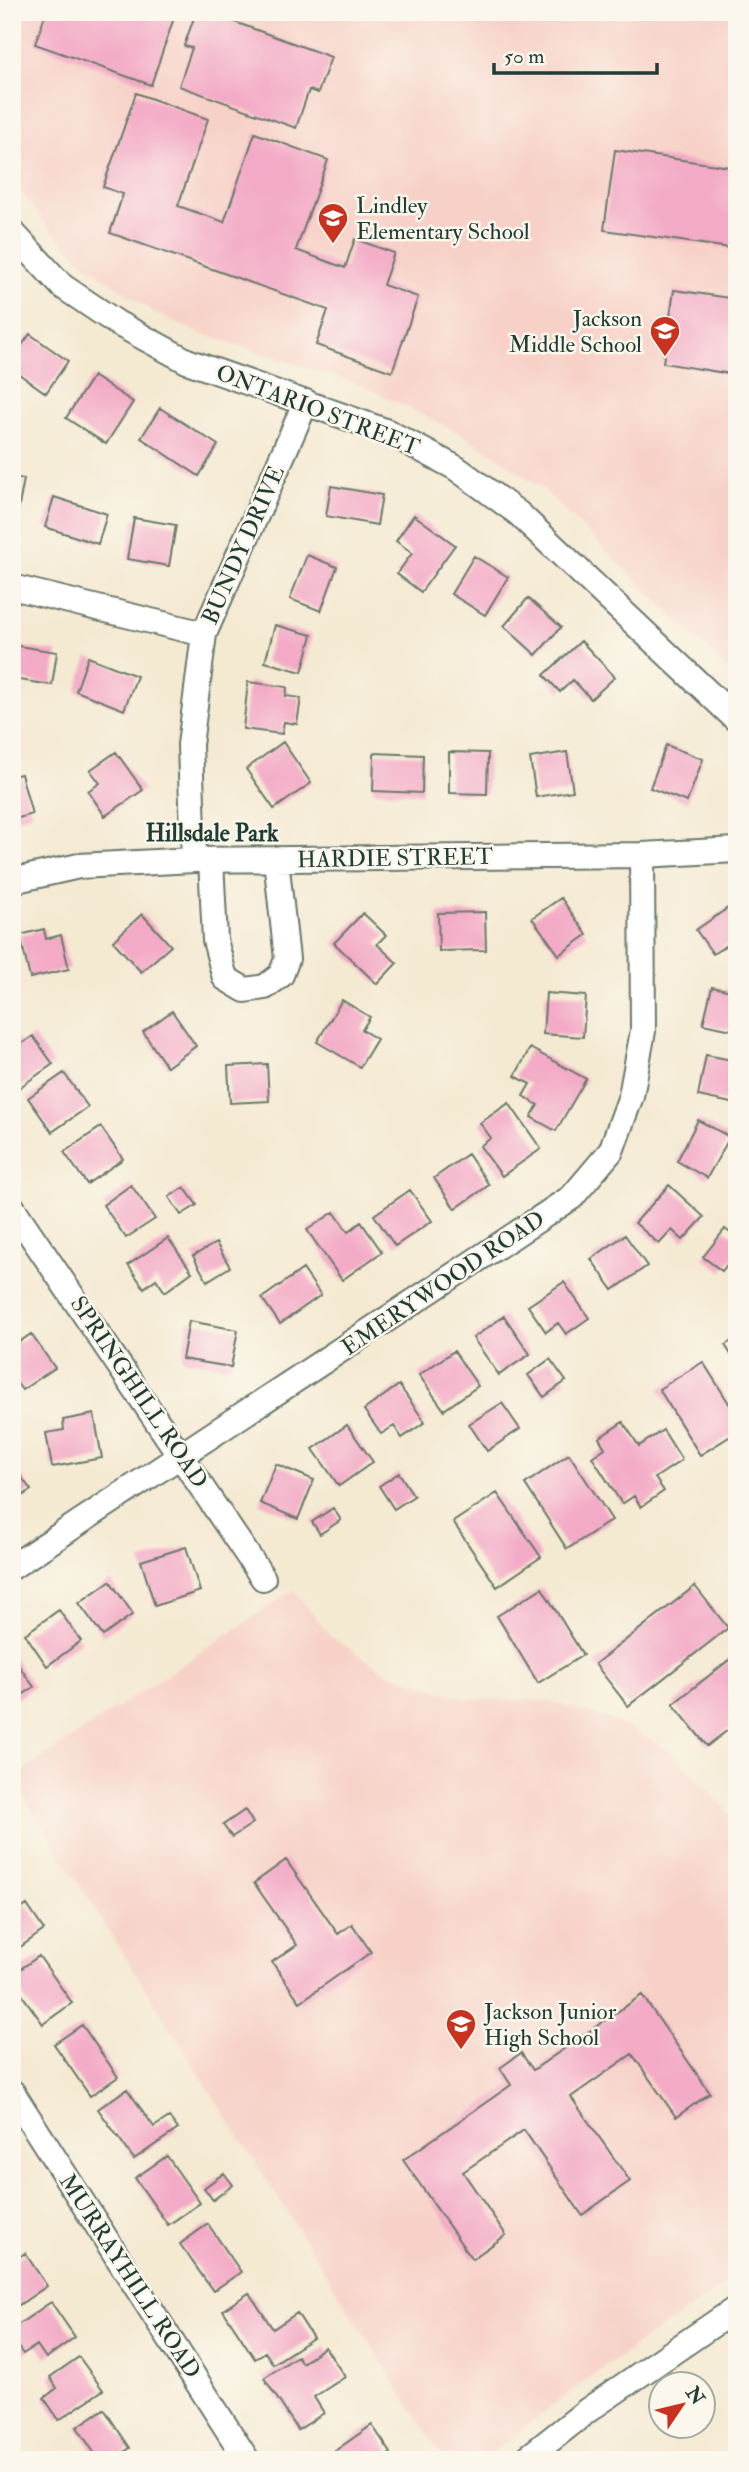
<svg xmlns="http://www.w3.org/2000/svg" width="749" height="2472" font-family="'IM FELL Double Pica',serif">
<rect width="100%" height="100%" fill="#fbf7ec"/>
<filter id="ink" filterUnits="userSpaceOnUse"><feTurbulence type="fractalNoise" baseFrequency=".0143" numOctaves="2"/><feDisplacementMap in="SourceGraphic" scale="14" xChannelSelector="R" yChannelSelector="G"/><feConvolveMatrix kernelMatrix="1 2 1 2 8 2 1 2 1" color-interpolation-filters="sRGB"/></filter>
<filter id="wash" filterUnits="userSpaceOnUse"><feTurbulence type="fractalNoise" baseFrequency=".00686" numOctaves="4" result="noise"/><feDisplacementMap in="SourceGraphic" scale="28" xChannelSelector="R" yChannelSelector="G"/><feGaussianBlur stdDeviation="1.57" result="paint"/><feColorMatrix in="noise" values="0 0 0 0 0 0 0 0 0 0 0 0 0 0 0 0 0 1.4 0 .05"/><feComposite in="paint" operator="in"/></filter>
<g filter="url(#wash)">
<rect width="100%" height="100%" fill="#f4e9d1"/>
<path fill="#f7d1c8" d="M 12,12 L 737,12 L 737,679 L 546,492 L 497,456 L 456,431 L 361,385 L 200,333 L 156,314 L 83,262 L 48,227 L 12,179 Z
M 294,1590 L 330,1636 L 387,1673 L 467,1699 L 544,1700 L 609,1718 L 668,1749 L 725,1808 L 737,1827 L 737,2276 L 599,2371 L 481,2460 L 444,2460 L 12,1778 Z"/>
<g id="blocks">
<path fill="#f3aac6" d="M 46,12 L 169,12 L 175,15 L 151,85 L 35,44 Z
M 196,12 L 207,12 L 331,57 L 318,93 L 309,90 L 296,128 L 179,86 L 192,48 L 184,46 Z
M 136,93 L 208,119 L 178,206 L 224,222 L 255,133 L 328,160 L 296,250 L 345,268 L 355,239 L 394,253 L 383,285 L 418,297 L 392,372 L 316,345 L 328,310 L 110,233 L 123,194 L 103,187 Z
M 615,150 L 737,168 L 737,249 L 604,230 Z
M 674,290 L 737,299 L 737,375 L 663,363 Z
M 30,334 L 68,361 L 46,393 L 12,369 L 12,359 Z
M 93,376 L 133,402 L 106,444 L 66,418 Z
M 160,408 L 218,445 L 199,476 L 141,438 Z
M 12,477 L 24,479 L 16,522 L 12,521 Z
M 331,486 L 382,495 L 377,525 L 326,516 Z
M 54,497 L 107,514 L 98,544 L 45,527 Z
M 414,515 L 455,545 L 421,592 L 397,574 L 412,553 L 396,541 Z
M 134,518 L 176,525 L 169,566 L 127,559 Z
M 307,555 L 337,567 L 321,611 L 290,599 Z
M 474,556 L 508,577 L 485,615 L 451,594 Z
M 528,598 L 561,627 L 536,655 L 504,626 Z
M 275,625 L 312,635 L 302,672 L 265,662 Z
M 581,641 L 615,677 L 591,699 L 573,680 L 560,692 L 544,675 Z
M 12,645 L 57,652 L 52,685 L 12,679 Z
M 88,657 L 137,676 L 124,710 L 76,691 Z
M 248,682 L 287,687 L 286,696 L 301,698 L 297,724 L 284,722 L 282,734 L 243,729 Z
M 283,742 L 311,783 L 274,809 L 246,769 Z
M 666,745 L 703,759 L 687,802 L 650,788 Z
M 116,752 L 143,790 L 105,816 L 88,791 L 100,783 L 90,770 Z
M 449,752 L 488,753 L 487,794 L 449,793 Z
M 567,752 L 573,791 L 536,797 L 530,758 Z
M 374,753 L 423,755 L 422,793 L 373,791 Z
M 21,774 L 32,814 L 12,820 L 12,776 Z
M 561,898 L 587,935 L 559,955 L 532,918 Z
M 735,903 L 737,938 L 713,954 L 696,930 Z
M 485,912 L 486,950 L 439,951 L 438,913 Z
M 363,913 L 386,935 L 377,944 L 397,963 L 377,984 L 334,943 Z
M 142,914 L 171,946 L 141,972 L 113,941 Z
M 44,929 L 46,939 L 61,935 L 69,969 L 30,978 L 20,935 Z
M 712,987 L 737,992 L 737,1031 L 703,1024 Z
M 546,993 L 586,996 L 583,1037 L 543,1034 Z
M 342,1000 L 370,1017 L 362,1030 L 377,1039 L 360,1067 L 317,1042 Z
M 172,1011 L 196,1046 L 167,1067 L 143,1032 Z
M 12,1032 L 21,1044 L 33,1036 L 53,1064 L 16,1090 L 12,1085 Z
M 530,1048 L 586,1079 L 556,1131 L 531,1117 L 538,1105 L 523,1096 L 530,1084 L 515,1076 Z
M 706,1055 L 737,1061 L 736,1104 L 698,1096 Z
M 267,1064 L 269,1101 L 230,1103 L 228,1066 Z
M 64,1073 L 88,1107 L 52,1132 L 28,1098 Z
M 509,1103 L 541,1149 L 502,1176 L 480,1146 L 491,1138 L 480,1123 Z
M 698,1120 L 730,1137 L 707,1178 L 677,1161 Z
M 101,1127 L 123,1159 L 87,1184 L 64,1152 Z
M 468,1154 L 489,1185 L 455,1209 L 434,1178 Z
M 131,1185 L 155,1219 L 126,1238 L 103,1205 Z
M 669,1185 L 704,1217 L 683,1240 L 672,1230 L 659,1244 L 635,1223 Z
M 184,1187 L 197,1205 L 181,1215 L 169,1197 Z
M 410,1190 L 432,1221 L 395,1246 L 374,1215 Z
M 334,1212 L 348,1232 L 361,1222 L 382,1252 L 342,1280 L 307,1230 Z
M 725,1229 L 737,1238 L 737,1252 L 722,1271 L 703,1257 Z
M 625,1235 L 647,1266 L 613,1290 L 591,1259 Z
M 168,1238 L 192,1272 L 165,1292 L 156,1279 L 144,1288 L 128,1265 Z
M 216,1243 L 230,1267 L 207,1281 L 193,1256 Z
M 303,1269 L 321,1295 L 280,1324 L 262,1298 Z
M 564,1282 L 589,1318 L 566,1334 L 558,1323 L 546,1332 L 528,1306 Z
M 504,1316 L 530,1354 L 499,1375 L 473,1338 Z
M 189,1321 L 238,1330 L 231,1367 L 182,1359 Z
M 31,1334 L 55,1368 L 22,1390 L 12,1377 L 12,1347 Z
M 737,1338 L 737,1364 L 725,1345 Z
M 454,1351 L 478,1386 L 444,1410 L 419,1375 Z
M 550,1359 L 566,1381 L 544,1397 L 528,1375 Z
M 703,1362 L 737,1416 L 737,1432 L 700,1455 L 659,1389 Z
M 399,1385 L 425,1422 L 402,1438 L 394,1426 L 381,1434 L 364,1410 Z
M 502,1403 L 520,1429 L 487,1451 L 469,1424 Z
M 94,1414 L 102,1458 L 52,1467 L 46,1433 L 64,1430 L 63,1420 Z
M 623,1422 L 639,1446 L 663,1430 L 682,1460 L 655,1478 L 664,1491 L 641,1507 L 634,1496 L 622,1504 L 592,1457 L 605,1448 L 599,1438 Z
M 347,1425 L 373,1462 L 339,1486 L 313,1449 Z
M 569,1454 L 612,1520 L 567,1549 L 525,1484 Z
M 12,1464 L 31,1490 L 12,1503 Z
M 276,1464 L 314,1480 L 298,1519 L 260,1503 Z
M 399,1473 L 414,1496 L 394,1509 L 379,1486 Z
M 497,1493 L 541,1557 L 497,1587 L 453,1522 Z
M 333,1508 L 341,1520 L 320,1534 L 312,1522 Z
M 186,1547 L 200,1591 L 155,1606 L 141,1561 Z
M 110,1581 L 133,1614 L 103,1636 L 79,1603 Z
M 695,1586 L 728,1628 L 628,1706 L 595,1664 Z
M 542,1588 L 583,1655 L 538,1683 L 497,1616 Z
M 59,1610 L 81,1641 L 47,1666 L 25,1634 Z
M 12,1656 L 34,1687 L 12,1702 Z
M 734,1656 L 737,1660 L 737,1723 L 707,1746 L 673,1704 Z
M 245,1810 L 253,1823 L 232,1837 L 223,1825 Z
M 286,1860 L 338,1934 L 352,1924 L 371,1952 L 300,2002 L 272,1962 L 297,1945 L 254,1883 Z
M 27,1905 L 44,1930 L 12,1953 L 12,1915 Z
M 39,1956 L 72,2003 L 43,2024 L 12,1981 L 12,1975 Z
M 642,1995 L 710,2093 L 676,2117 L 632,2054 L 571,2097 L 630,2181 L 582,2215 L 524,2130 L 463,2172 L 506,2235 L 472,2259 L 403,2160 L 511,2085 L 500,2068 L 521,2053 L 533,2070 Z
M 82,2025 L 118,2077 L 90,2096 L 54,2044 Z
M 127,2089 L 154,2127 L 169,2117 L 178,2129 L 134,2159 L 98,2109 Z
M 167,2156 L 200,2203 L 168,2225 L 135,2178 Z
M 224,2173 L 233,2185 L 213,2200 L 204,2188 Z
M 208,2224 L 241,2272 L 213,2291 L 180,2244 Z
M 25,2253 L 47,2286 L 19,2305 L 12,2295 L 12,2262 Z
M 249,2293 L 273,2329 L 297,2313 L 313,2338 L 273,2364 L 265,2352 L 255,2359 L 223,2310 Z
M 51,2302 L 75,2337 L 46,2358 L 37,2345 L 23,2354 L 12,2339 L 12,2329 Z
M 325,2347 L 345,2377 L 314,2397 L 324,2413 L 298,2430 L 264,2378 L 297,2356 L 302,2363 Z
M 79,2357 L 103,2390 L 59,2420 L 44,2398 L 57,2388 L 50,2377 Z
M 104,2409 L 130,2448 L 112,2460 L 99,2460 L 77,2427 Z
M 372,2425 L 391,2453 L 381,2460 L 322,2460 Z"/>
</g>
</g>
<g filter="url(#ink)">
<use href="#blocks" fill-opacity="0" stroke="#6a796b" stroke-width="2"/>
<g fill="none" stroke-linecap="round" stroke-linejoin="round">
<g stroke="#6a796b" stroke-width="28">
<path id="minor" d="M 12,232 L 62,286 L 117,323 L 187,361 L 388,432 L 456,468 L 518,513 L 737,720
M 12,587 L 204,634
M 194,860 L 190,745 L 204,634 L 306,402
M 211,860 L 215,940 L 225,978 L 245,990 L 265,987 L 281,975 L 287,959 L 276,859
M 12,881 L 79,866 L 194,860 L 642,855 L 737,850
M 12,1207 L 263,1578
M 12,1567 L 572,1197 L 611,1151 L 631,1096 L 643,1031 L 642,855
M 12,2092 L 247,2460
M 525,2460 L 588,2410 L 737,2308"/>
</g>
<use href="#minor" stroke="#fff" stroke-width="24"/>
</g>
</g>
<defs>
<g id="school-pin" transform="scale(1.575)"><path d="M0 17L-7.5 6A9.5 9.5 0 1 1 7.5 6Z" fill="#c8321e" stroke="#fbf7ec"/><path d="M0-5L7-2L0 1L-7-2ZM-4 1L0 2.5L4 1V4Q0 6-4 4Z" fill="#fff"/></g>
</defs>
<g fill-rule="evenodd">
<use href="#school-pin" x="333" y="218"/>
<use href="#school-pin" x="665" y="331"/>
<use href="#school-pin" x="461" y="2024"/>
</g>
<g text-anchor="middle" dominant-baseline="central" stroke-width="5" stroke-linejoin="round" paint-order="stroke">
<g font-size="23" fill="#1f3d34" stroke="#fbf7ec" text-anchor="start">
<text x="356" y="205">Lindley<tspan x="356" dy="26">Elementary School</tspan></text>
<text x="642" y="318" text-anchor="end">Jackson<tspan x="642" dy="26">Middle School</tspan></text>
<text x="484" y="2011">Jackson Junior<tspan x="484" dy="26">High School</tspan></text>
</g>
<g font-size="23" fill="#1f3d34" stroke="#fbf7ec">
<text transform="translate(318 410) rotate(21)">ONTARIO STREET</text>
<text transform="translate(243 545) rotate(-66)">BUNDY DRIVE</text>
<text transform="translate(395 858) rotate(-1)">HARDIE STREET</text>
<text transform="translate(443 1283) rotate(-34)">EMERYWOOD ROAD</text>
<text transform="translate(139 1392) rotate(56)">SPRINGHILL ROAD</text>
<text transform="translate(130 2276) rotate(57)">MURRAYHILL ROAD</text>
</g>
<g font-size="24" font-weight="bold" fill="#1f3d34" stroke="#fbf7ec">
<text x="212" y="833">Hillsdale Park</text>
</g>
</g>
<rect width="749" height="2472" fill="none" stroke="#fbf7ec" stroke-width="42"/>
<g transform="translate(682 2405) rotate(55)"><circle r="33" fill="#fbf7ec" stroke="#a3ada2" stroke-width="2"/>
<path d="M0-5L12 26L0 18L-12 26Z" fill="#c8321e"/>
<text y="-10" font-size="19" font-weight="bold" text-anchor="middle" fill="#1f3d34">N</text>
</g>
<path d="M494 63v10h163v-10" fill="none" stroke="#1f3d34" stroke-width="3.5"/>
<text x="504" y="63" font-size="21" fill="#1f3d34" stroke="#fbf7ec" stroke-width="5" paint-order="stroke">50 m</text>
</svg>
